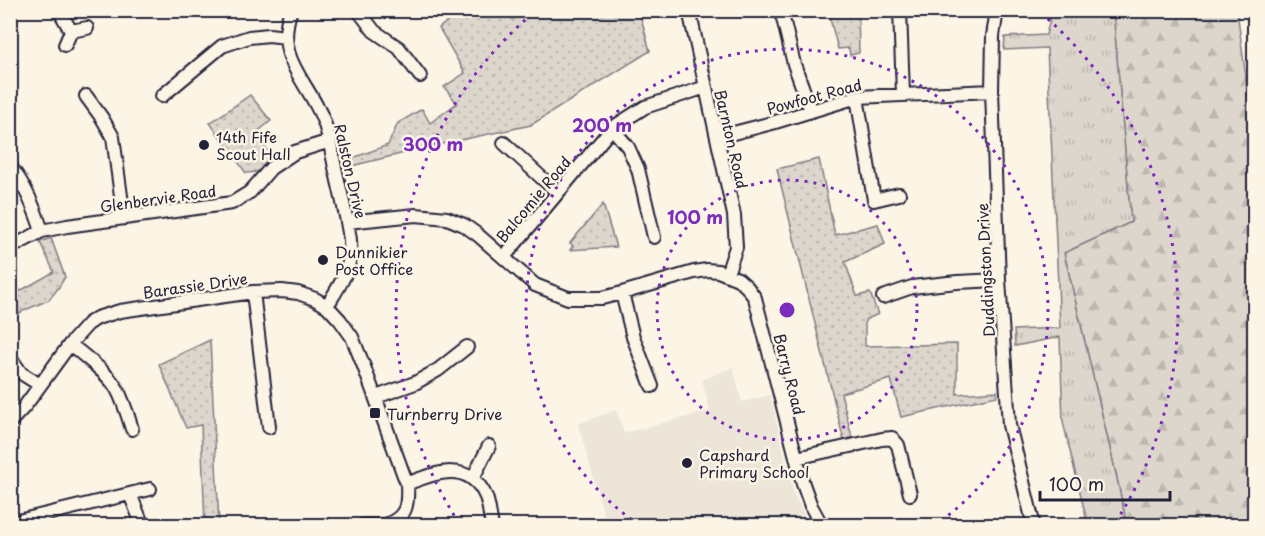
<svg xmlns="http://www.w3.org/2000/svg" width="1265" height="536" font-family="'Playpen Sans',sans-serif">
<defs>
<pattern id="grass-dots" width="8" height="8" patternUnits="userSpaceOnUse" patternTransform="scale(1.5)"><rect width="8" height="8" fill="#dcd6cc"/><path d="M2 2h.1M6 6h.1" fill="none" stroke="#bcb7b0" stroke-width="1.8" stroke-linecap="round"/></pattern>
<pattern id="forest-firs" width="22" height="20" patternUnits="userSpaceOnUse" patternTransform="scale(1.5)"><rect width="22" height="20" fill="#dcd6cc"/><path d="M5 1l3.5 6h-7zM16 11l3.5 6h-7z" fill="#bcb7b0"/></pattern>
<pattern id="park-tufts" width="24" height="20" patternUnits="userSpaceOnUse" patternTransform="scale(1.5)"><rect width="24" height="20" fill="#dcd6cc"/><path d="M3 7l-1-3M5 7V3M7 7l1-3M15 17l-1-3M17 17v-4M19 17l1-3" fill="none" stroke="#bcb7b0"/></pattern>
</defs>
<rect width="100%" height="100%" fill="#fcf5e5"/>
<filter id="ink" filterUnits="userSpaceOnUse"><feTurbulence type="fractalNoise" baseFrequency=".0167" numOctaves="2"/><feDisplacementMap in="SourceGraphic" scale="12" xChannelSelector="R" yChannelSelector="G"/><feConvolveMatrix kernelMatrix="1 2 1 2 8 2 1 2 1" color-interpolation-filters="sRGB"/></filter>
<g filter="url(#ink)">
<path fill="#ece5d8" d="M 733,367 L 742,402 L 770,395 L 793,492 L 809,525 L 607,525 L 578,424 L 616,410 L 624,433 L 710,411 L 702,380 Z"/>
<path fill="url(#grass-dots)" stroke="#7f7c84" stroke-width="1.5" d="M 461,11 L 505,11 L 512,19 L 530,15 L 534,11 L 639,11 L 650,51 L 531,125 L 437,145 L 343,168 L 342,162 L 388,145 L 398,123 L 422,109 L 430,123 L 457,103 L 444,87 L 465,73 L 439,28 Z
M 828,11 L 858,11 L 859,53 L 850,55 L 849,48 L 838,49 Z
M 250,95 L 271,121 L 256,133 L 273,159 L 258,172 L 246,173 L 210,123 Z
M 819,159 L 835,235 L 878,224 L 885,244 L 845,262 L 857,296 L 870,293 L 878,314 L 865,320 L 865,346 L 957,344 L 957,394 L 997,391 L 997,396 L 901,417 L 891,379 L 841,393 L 852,437 L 844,441 L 777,169 Z
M 603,204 L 616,247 L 570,250 L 573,246 L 570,243 Z
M 51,238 L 65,277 L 59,287 L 49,300 L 23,311 L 11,319 L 11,296 L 54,272 L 40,242 Z
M 210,340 L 219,525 L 219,526 L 205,525 L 201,425 L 186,428 L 159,364 Z"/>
<path fill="url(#forest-firs)" stroke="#7f7c84" stroke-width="1.5" d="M 1113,11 L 1237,11 L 1254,138 L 1254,525 L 1127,525 L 1116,474 L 1064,253 L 1131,222 Z"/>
<path fill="url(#park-tufts)" stroke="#7f7c84" stroke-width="1.5" d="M 1052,11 L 1113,11 L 1131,222 L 1064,253 L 1116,474 L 1127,525 L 1088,525 L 1063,422 L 1060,337 L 1015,346 L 1014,330 L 1060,328 L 1047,48 L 1004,50 L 1005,37 L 1046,35 Z"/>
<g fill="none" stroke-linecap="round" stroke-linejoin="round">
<g stroke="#22223b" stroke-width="16">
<path id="minor" d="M 59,10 L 71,31
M 291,10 C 273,59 309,81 324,122 C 330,138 332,155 336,172 C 341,194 347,217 350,240 C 350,245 351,251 350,256 C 348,274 336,291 327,306
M 358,10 L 374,31 L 399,48 L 420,76
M 689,10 L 734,215 L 736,247 L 727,274
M 781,10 L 794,64 L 811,111
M 900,10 L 903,94
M 997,10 L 993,36 L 992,91 L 999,280 L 1007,394 L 1009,425 L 1034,526
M 65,45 L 71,31 L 87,28
M 86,96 L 102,118 L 113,137 L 124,218
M 162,96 L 222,46 L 249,37 L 269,35 L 286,37
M 857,97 L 874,200 L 899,194
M 612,128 L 628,147 L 638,169 L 654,237
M 718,137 L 772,123 L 857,97 L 992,91
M 504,143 L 557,192
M 10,166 C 26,187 34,207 42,231
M 347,222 L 416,215 L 447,218 L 464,225 L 478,235 L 535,285 L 568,298 L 602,298 L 622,293 L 694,272 L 707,270 L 718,271 L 738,279 L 747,287 L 755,298 L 803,484 L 811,506 L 822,526
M 10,248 L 42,231 L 67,226 L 232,203 L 250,192 L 271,168 L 295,152 L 330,141
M 504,257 L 612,128 L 645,107 L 706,87
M 253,292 L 269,427
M 622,293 L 633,337 L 652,386
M 883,297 L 912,287 L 957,282 L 999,280
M 70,344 C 84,356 108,373 117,389 C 124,402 128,416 132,429
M 10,357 L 21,373 L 40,385
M 376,397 L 415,383 L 438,370 L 467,347
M 10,422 L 25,406 L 70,344 L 88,324 L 97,318 L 120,311 L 253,292 L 282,291 L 298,293 L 315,299 L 327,306 L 340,320 L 352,337 L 363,364 L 407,484 C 408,502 408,517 387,524 C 380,527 370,525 362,526
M 796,458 L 882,439 L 892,438 L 898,445 L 910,494
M 473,478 L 489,446
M 407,484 C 436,472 470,460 486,497 C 489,505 490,517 492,526
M 130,494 L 143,526
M 10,523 L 150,489"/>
</g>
<use href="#minor" stroke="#fcf5e5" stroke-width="12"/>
</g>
</g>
<g fill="none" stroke="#7b2cbf" stroke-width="3" stroke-dasharray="3 6">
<circle cx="787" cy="310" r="130"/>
<path d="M639 525A261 261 0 1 1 935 525"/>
<path d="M459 523A391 391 0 0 1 533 13M1041 13A391 391 0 0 1 1115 523"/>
</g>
<g fill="#22223b" stroke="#fcf5e5" stroke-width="2">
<circle cx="204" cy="145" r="6"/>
<circle cx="323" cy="260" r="6"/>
<rect x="369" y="407" width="12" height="12" rx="3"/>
<circle cx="687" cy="463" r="6"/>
</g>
<g text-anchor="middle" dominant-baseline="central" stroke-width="5" stroke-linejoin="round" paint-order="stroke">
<g font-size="15" fill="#22223b" stroke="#fcf5e5">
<text transform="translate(814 96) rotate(-15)">Powfoot Road</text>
<text transform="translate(732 139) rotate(77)">Barnton Road</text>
<text transform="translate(351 171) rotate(77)">Ralston Drive</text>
<text transform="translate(158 198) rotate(-8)">Glenbervie Road</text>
<text transform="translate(533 199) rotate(-50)">Balcomie Road</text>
<text transform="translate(985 270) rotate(-93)">Duddingston Drive</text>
<text transform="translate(195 285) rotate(-8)">Barassie Drive</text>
<text transform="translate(790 374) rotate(76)">Barry Road</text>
</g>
<g font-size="15" fill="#22223b" stroke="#fcf5e5" text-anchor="start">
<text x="216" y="136">14th Fife<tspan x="216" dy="17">Scout Hall</tspan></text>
<text x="335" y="251">Dunnikier<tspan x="335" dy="17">Post Office</tspan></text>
<text x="387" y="413">Turnberry Drive</text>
<text x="699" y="454">Capshard<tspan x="699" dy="17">Primary School</tspan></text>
</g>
</g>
<circle cx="787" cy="310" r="9" fill="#7b2cbf" stroke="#fcf5e5" stroke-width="3"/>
<g font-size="18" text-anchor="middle" font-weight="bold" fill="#7b2cbf" stroke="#fcf5e5" stroke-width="5" stroke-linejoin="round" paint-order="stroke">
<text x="602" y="132">200 m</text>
<text x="433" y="151">300 m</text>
<text x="695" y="224">100 m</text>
</g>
<rect width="1265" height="536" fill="none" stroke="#fcf5e5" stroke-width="36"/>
<rect x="18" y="18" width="1229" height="500" fill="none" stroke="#22223b" stroke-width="2" filter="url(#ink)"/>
<path d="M1040 491v9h130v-9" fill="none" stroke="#22223b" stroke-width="3"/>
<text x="1049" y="491" font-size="18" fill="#22223b" stroke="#fcf5e5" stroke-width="4.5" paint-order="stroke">100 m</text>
</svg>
